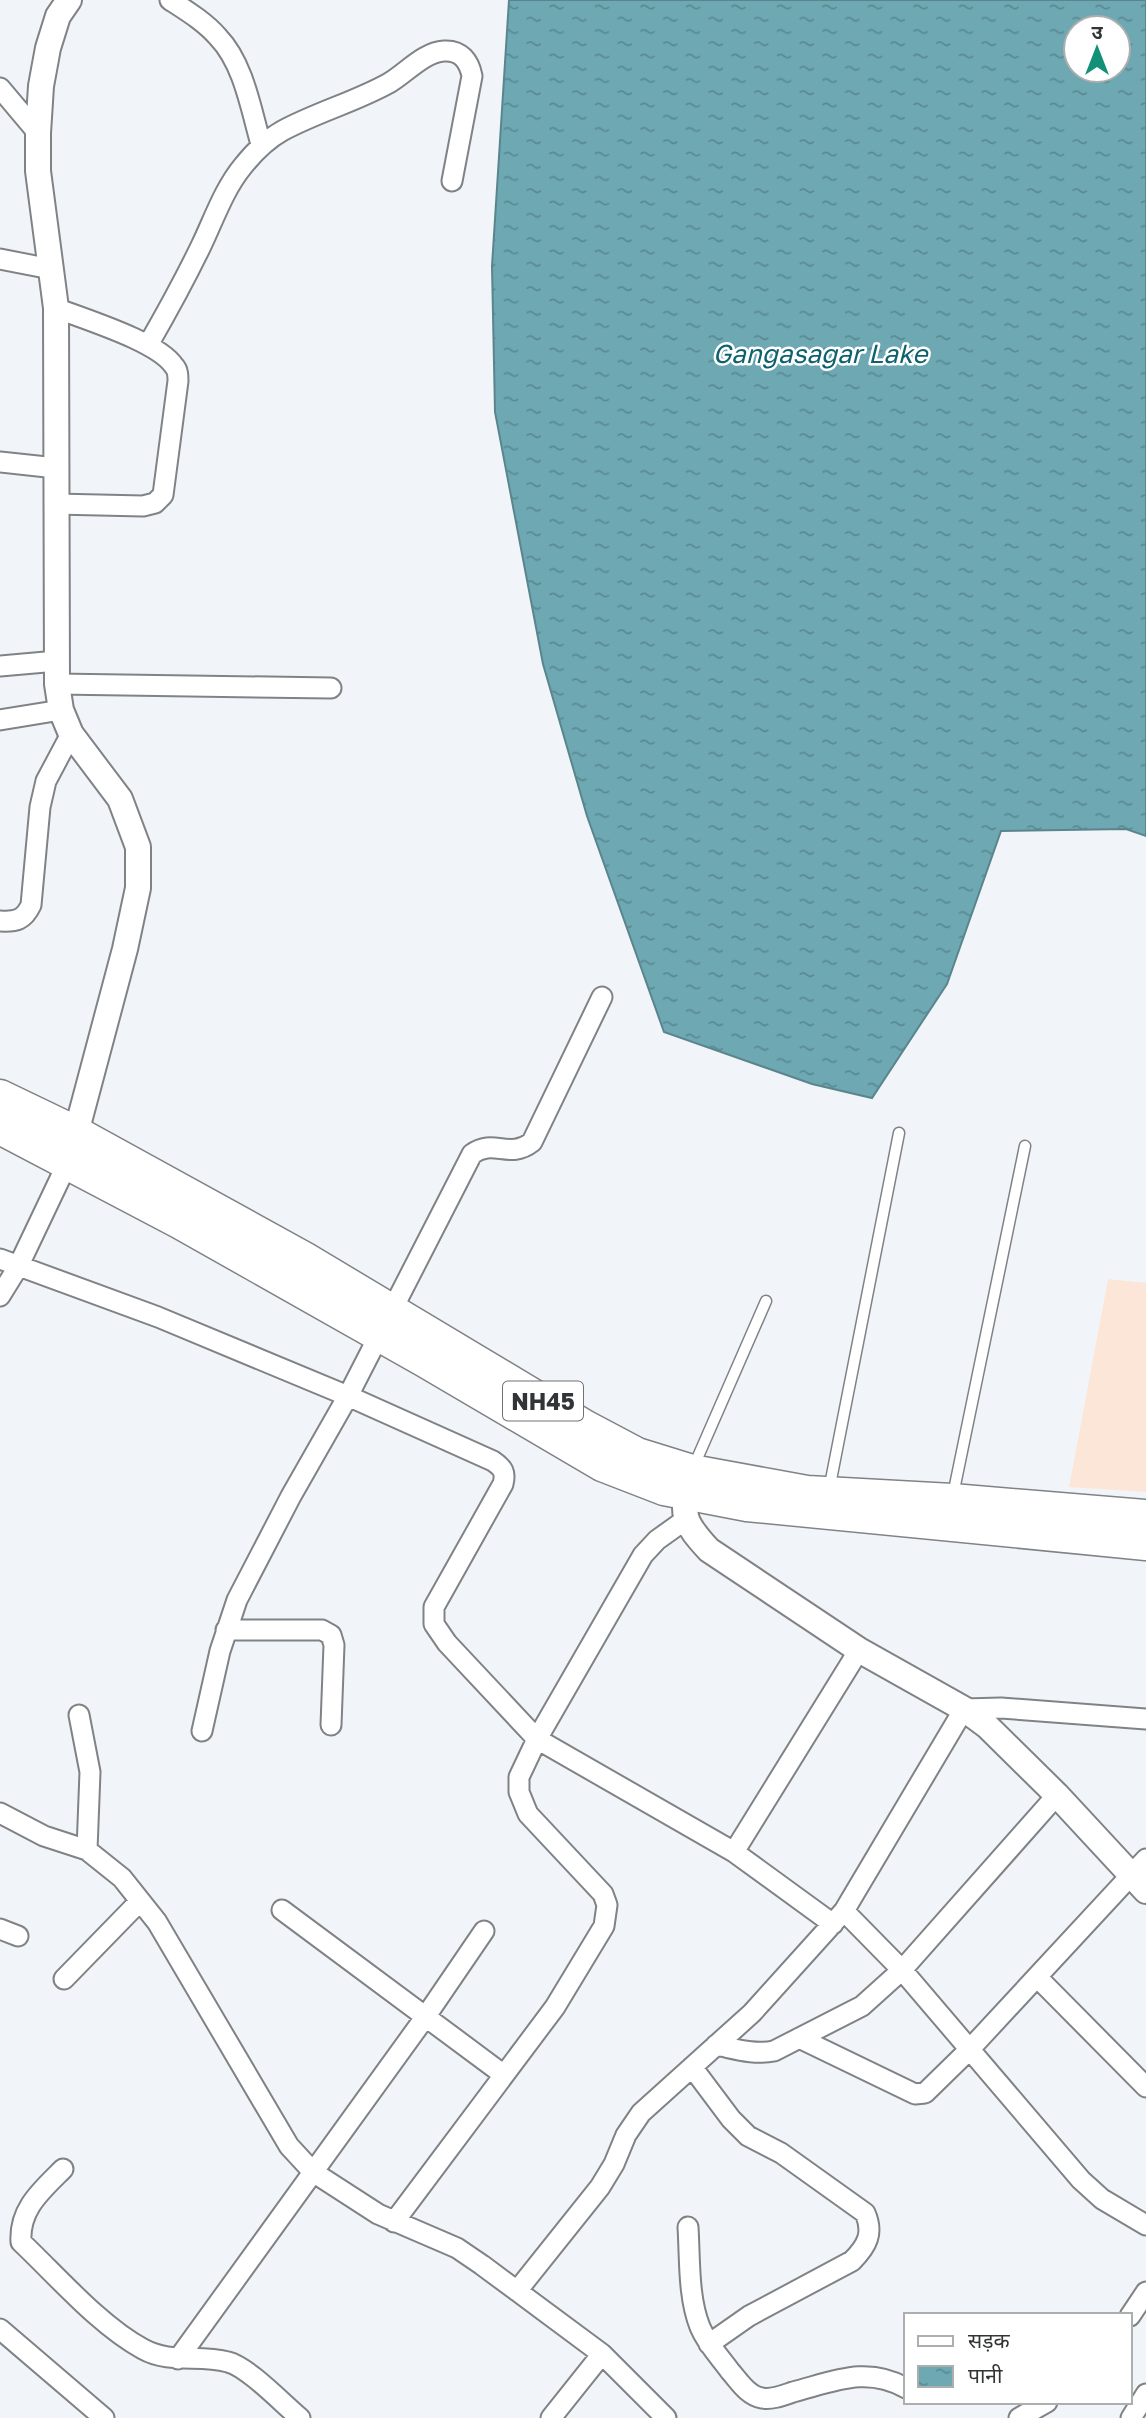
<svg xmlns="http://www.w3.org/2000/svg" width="1146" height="2418" font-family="'Golos Text','Noto Sans Devanagari',sans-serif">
<defs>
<pattern id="water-ripples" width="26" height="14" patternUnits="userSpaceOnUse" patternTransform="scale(1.75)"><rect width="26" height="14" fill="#6da8b3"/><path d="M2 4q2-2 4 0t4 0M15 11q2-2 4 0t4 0" fill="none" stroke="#5a8a92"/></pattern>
</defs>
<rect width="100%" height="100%" fill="#f1f5f9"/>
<path fill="#fce6d8" d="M 1108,1279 L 1146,1283 L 1146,1492 L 1069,1487 Z"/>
<path fill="url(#water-ripples)" stroke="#5b858d" stroke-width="2" fill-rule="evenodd" d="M 509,0 L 1146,0 L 1146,836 L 1126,829 L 1001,831 L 947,984 L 872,1098 L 812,1084 L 664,1032 L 587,816 L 543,664 L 495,412 L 492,266 ZM 1076,28 L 1118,28 L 1118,70 L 1076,70 Z"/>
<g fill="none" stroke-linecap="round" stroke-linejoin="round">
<g stroke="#7f8386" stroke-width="13">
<path id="service" d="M 693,1468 L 766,1301
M 829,1490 L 899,1133
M 953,1495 L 1025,1146"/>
</g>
<g stroke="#7f8386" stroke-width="23">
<path id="minor" d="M 170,0 C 187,11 205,22 218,37 C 244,64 251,110 261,144
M 0,88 L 38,133
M 0,259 L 51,269
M 148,345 C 167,312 185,279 201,246 C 214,219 224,189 243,166 C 255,151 266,140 282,131 C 317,112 355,102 389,83 C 406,73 424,52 444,51 C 461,50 469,61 472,76 L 452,181
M 0,462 L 56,468
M 55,504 L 143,506 L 155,503 L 163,495 L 178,381 C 178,376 178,370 174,366 C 157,341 86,320 56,308
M 0,666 L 57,661
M 57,684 L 331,688
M 0,720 L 61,710
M 0,921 C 16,922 24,920 31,905 L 40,807 L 46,781 L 71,734
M 0,1259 L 158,1317 L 348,1396 L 493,1461 C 503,1468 506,1472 503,1484 L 434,1607 L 434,1624 L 447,1643 L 537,1739 L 734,1852 L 833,1924
M 0,1296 L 18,1267 L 67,1164
M 226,1630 L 322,1630 L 331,1635 L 334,1645 L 331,1725
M 79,1715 L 90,1772 L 87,1850
M 202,1731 L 220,1651 L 237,1600 L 291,1496 L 348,1396 L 472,1154 C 494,1138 509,1160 532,1142 L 602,997
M 0,1813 L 44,1836 L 87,1850 L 122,1878 L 157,1922 L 289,2146 L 313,2172 L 378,2214 L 457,2248 L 482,2265 L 602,2354 L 666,2418
M 734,1852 L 859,1650
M 282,1910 L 504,2075
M 844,1911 L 902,1970 L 1081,2180 L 1102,2199 L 1146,2225
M 0,1929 L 18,1936
M 1037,1977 L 1146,2087
M 64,1979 L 140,1901
M 799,2038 L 915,2094 L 925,2093 L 969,2050 L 1146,1859
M 716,2045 C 736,2049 754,2055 774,2051 L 862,2006 L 902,1970 L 1057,1795
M 692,2067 L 731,2119 L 748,2136 L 781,2153 L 865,2213 C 874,2233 867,2246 852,2261 L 749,2316 L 709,2344
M 63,2169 C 41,2191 19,2209 21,2242 C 57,2276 100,2326 143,2349 C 170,2364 199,2354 228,2362 C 248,2367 282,2403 300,2418
M 394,2222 L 555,2007 L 604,1926 L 607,1905 L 603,1894 L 528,1814 L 519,1792 L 519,1777 L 537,1739 L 643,1555 L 657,1540 L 685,1520
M 688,2227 C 690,2259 688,2297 700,2327 C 707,2344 720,2357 730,2371 C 739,2381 748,2396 762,2398 C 772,2400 784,2395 793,2392 C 835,2381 867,2366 906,2388
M 517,2291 L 600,2187 L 614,2164 L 626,2135 L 641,2113 L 752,2013 L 844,1911 L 964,1709 L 1001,1708 L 1146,1719
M 1130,2316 L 1146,2292
M 0,2329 L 104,2418
M 178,2359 L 426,2016 L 484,1931
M 551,2418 L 602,2354
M 1019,2418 L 1047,2402
M 1131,2418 L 1146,2394"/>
</g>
<g stroke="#7f8386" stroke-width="28">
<path id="tertiary" d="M 69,0 L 58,16 L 48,48 L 41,86 L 38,133 L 38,171 L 56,308 L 57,684 L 61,710 L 71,734 L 120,799 L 138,847 L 138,888 L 125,949 L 72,1148
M 690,1478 C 680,1515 684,1523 709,1550 L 859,1650 L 964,1709 L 987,1726 L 1057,1795 L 1146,1891"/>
</g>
<g stroke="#7f8386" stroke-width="35">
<path id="trunk" d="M 0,1096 L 77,1133 L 304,1258 L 586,1427 L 637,1454 L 692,1471 L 807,1492 L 952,1500 L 1146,1516
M 0,1128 L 179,1222 L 425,1361 L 602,1465 L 664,1489 L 747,1505 L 1146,1544"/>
</g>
<use href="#service" stroke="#fff" stroke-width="10"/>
<use href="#minor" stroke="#fff" stroke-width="19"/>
<use href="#tertiary" stroke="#fff" stroke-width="24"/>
<use href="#trunk" stroke="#fff" stroke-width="32"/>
</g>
<g text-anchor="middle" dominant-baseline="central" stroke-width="5" stroke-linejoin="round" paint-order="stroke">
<rect fill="#fff" stroke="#707172" stroke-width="2" x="503" y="1381.5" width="80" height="39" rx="5"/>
<g font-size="23" font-weight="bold" fill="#323435">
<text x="543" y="1401">NH45</text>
</g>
<g font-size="26" font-style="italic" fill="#0e626e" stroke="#fff">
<text x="820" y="353">Gangasagar Lake</text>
</g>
</g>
<rect x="904" y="2313" width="228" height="91" fill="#ffffff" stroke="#adaeae" stroke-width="2"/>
<rect x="918" y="2336" width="35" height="10" fill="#ffffff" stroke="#adaeae" stroke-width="2"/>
<text x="968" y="2348" font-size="21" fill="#323435">सड़क</text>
<rect x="918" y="2366" width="35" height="21" fill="url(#water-ripples)" stroke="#adaeae" stroke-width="2"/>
<text x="968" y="2383" font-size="21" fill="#323435">पानी</text>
<g transform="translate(1097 49)"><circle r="33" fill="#ffffff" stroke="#adaeae" stroke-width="2"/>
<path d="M0-5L12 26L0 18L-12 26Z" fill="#129178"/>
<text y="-10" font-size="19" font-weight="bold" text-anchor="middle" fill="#323435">उ</text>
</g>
</svg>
